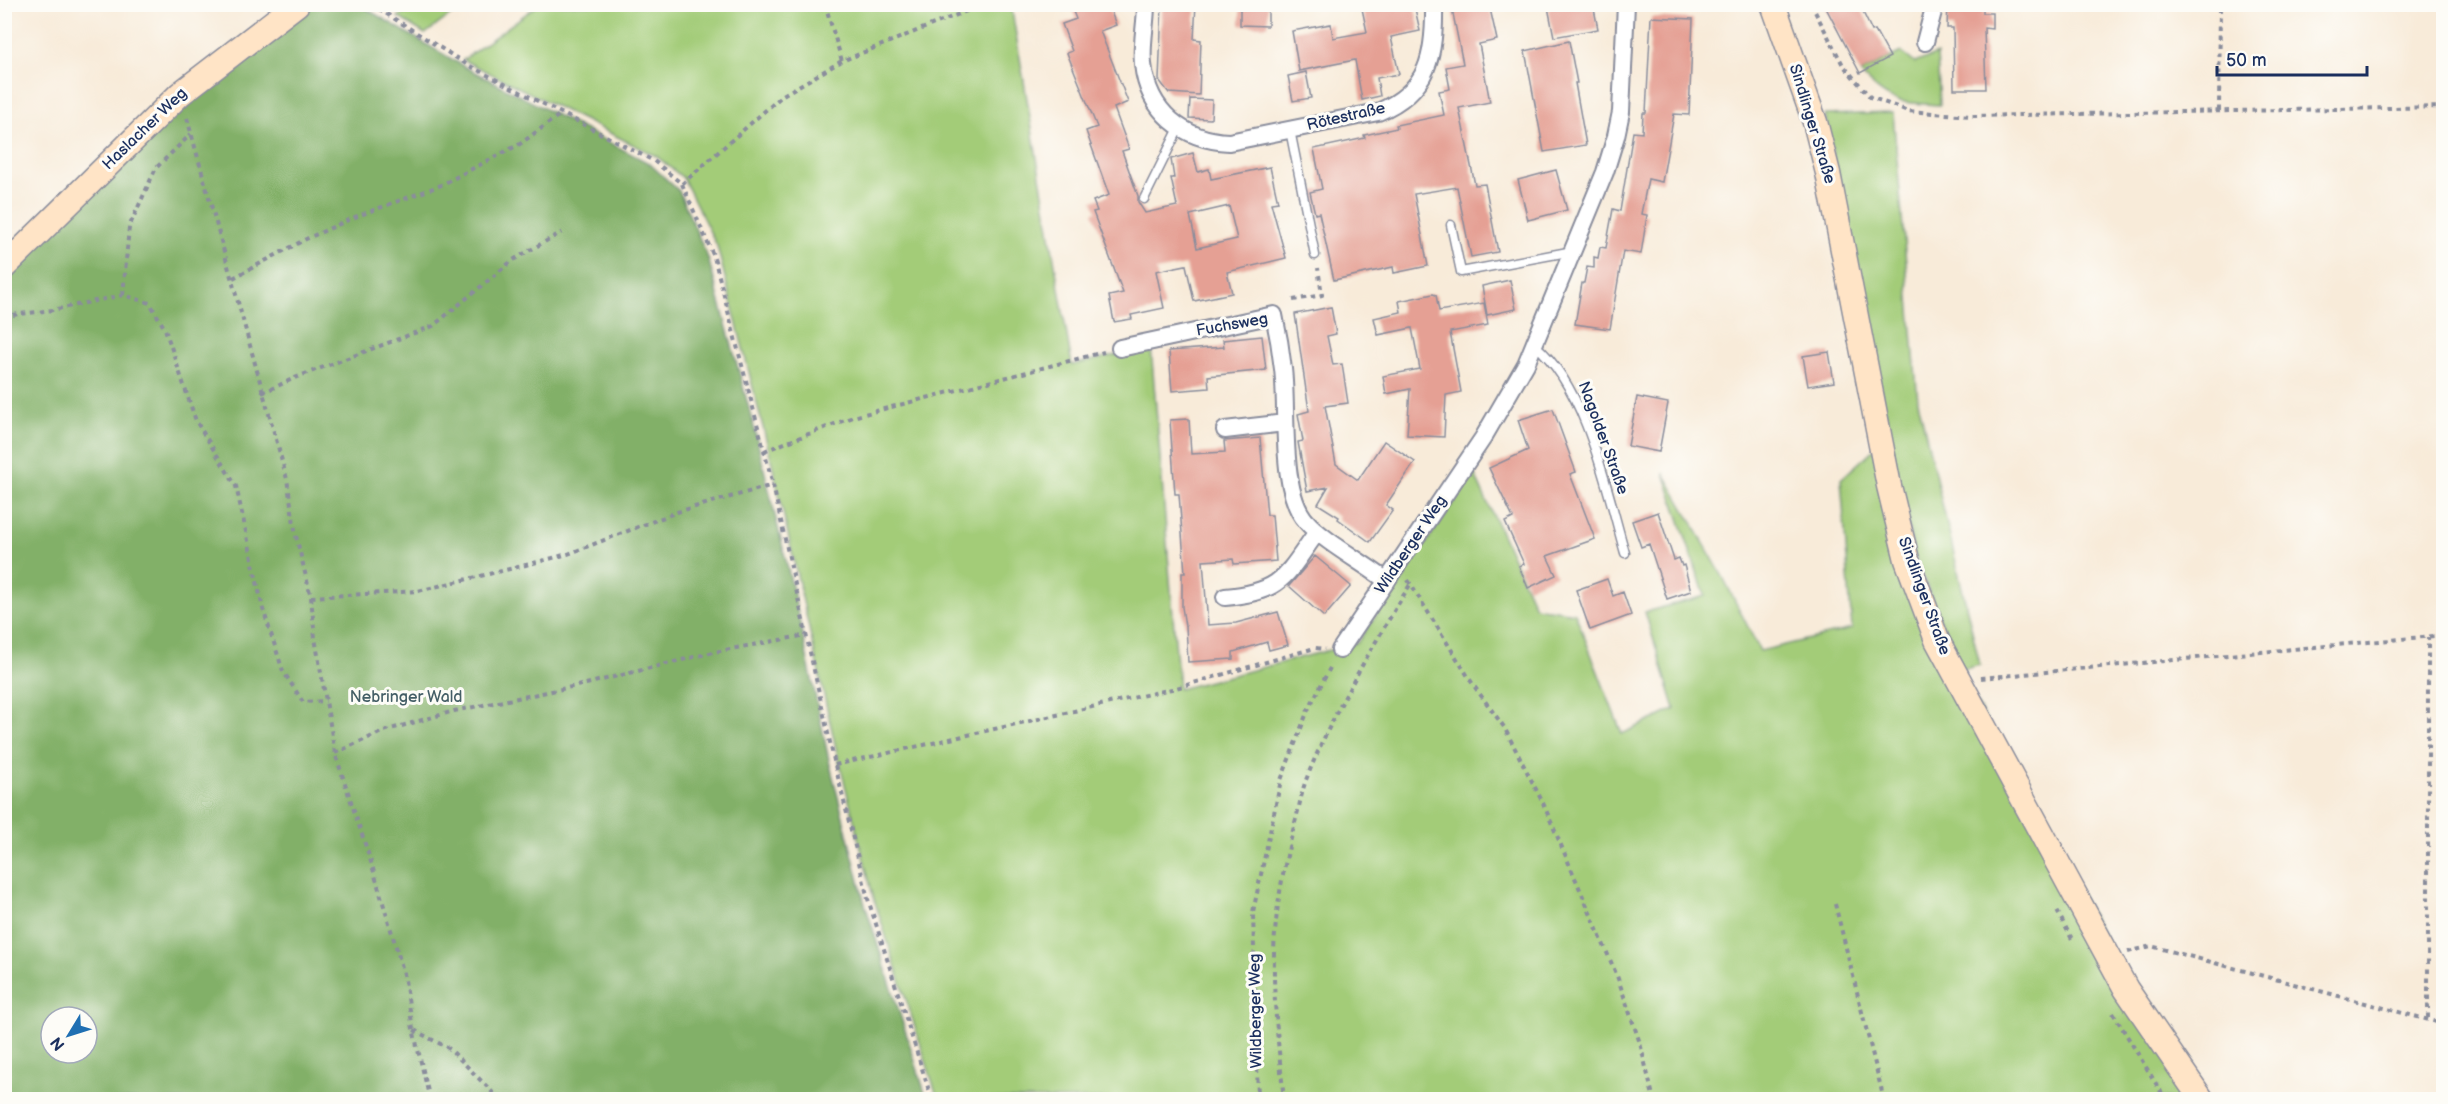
<svg xmlns="http://www.w3.org/2000/svg" width="2448" height="1104" font-family="'Balsamiq Sans',sans-serif">
<rect width="100%" height="100%" fill="#fdfcf7"/>
<filter id="ink" filterUnits="userSpaceOnUse"><feTurbulence type="fractalNoise" baseFrequency=".0167" numOctaves="2"/><feDisplacementMap in="SourceGraphic" scale="12" xChannelSelector="R" yChannelSelector="G"/><feConvolveMatrix kernelMatrix="1 2 1 2 8 2 1 2 1" color-interpolation-filters="sRGB"/></filter>
<filter id="wash" filterUnits="userSpaceOnUse"><feTurbulence type="fractalNoise" baseFrequency=".008" numOctaves="4" result="noise"/><feDisplacementMap in="SourceGraphic" scale="24" xChannelSelector="R" yChannelSelector="G"/><feGaussianBlur stdDeviation="1.35" result="paint"/><feColorMatrix in="noise" values="0 0 0 0 0 0 0 0 0 0 0 0 0 0 0 0 0 1.4 0 .05"/><feComposite in="paint" operator="in"/></filter>
<g filter="url(#wash)">
<rect width="100%" height="100%" fill="#f8ebd9"/>
<path fill="#a3cc78" stroke="#5f7e6b" stroke-width="1.5" d="M 415,5 L 415,4 L 464,5 L 425,34 L 398,17 Z
M 538,5 L 1011,5 L 1072,365 L 1151,347 L 1179,689 L 1357,643 L 1474,473 L 1535,607 L 1575,613 L 1622,734 L 1675,709 L 1645,612 L 1705,596 L 1664,473 L 1723,577 L 1760,651 L 1852,629 L 1841,479 L 1874,449 L 1900,562 L 2192,1099 L 938,1099 L 873,896 L 837,753 L 771,459 L 717,246 L 683,178 L 656,156 L 463,60 Z
M 1901,52 L 1915,63 L 1937,54 L 1940,105 C 1898,102 1890,105 1860,73 Z
M 1893,113 L 1918,401 L 1980,665 L 1960,670 L 1914,554 L 1825,115 Z"/>
<path fill="#82b068" stroke="#4e7063" stroke-width="1.5" fill-rule="evenodd" d="M 310,5 L 360,5 L 465,67 L 649,163 L 679,191 L 708,258 L 753,423 L 793,590 L 830,765 L 864,901 L 927,1099 L 5,1100 L 5,275 L 186,101 ZM 51,1017 L 87,1017 L 87,1053 L 51,1053 Z"/>
<g id="blocks">
<path fill="#e5a094" fill-rule="evenodd" d="M 1070,4 L 1108,4 L 1116,25 L 1100,31 L 1128,102 L 1114,108 L 1129,149 L 1122,151 L 1138,196 L 1138,202 L 1145,213 L 1177,206 L 1171,178 L 1174,178 L 1171,159 L 1193,153 L 1198,172 L 1209,169 L 1211,179 L 1270,167 L 1278,202 L 1271,203 L 1286,258 L 1227,272 L 1232,293 L 1194,301 L 1186,265 L 1156,271 L 1164,308 L 1131,315 L 1132,319 L 1114,322 L 1109,296 L 1123,293 L 1093,212 L 1097,211 L 1093,201 L 1109,195 L 1086,131 L 1097,127 L 1067,53 L 1072,51 L 1062,24 L 1076,19 ZM 1229,206 L 1237,239 L 1197,248 L 1190,215 Z
M 1162,4 L 1196,4 L 1194,39 L 1201,40 L 1199,95 L 1169,93 L 1159,80 Z
M 1240,4 L 1268,4 L 1268,26 L 1240,25 Z
M 1361,4 L 1414,4 L 1420,31 L 1391,37 L 1399,74 L 1377,78 L 1380,96 L 1362,100 L 1355,60 L 1299,71 L 1292,31 L 1331,24 L 1333,38 L 1367,32 Z
M 1451,4 L 1489,4 L 1497,40 L 1479,44 L 1490,102 L 1459,108 L 1475,185 L 1485,184 L 1498,252 L 1471,257 L 1457,187 L 1414,194 L 1428,266 L 1394,273 L 1393,267 L 1334,280 L 1319,213 L 1315,214 L 1310,192 L 1322,189 L 1314,149 L 1365,138 L 1364,135 L 1397,128 L 1396,125 L 1444,115 L 1439,91 L 1450,89 L 1446,67 L 1463,64 Z
M 1562,4 L 1593,4 L 1598,29 L 1554,37 L 1548,7 Z
M 1824,4 L 1859,4 L 1872,31 L 1875,30 L 1890,57 L 1860,73 Z
M 1948,4 L 1983,4 L 1983,13 L 1992,13 L 1992,29 L 1984,28 L 1986,89 L 1954,89 L 1953,28 L 1947,28 Z
M 1651,17 L 1693,19 L 1689,115 L 1674,114 L 1662,182 L 1648,179 L 1641,214 L 1647,215 L 1641,254 L 1623,251 L 1610,329 L 1575,324 L 1582,283 L 1584,283 L 1587,267 L 1594,268 L 1594,257 L 1598,258 L 1600,247 L 1606,248 L 1613,209 L 1620,211 L 1633,132 L 1642,133 L 1643,113 L 1646,113 Z
M 1569,41 L 1577,83 L 1575,83 L 1586,145 L 1544,152 L 1525,51 Z
M 1306,72 L 1311,98 L 1293,101 L 1288,76 Z
M 1190,99 L 1212,100 L 1211,119 L 1189,118 Z
M 1556,170 L 1567,210 L 1528,220 L 1518,180 Z
M 1510,280 L 1516,309 L 1487,315 L 1482,286 Z
M 1433,294 L 1436,295 L 1439,311 L 1484,303 L 1488,325 L 1450,332 L 1461,392 L 1446,395 L 1444,437 L 1407,435 L 1410,389 L 1386,394 L 1383,376 L 1420,369 L 1412,328 L 1378,335 L 1374,318 L 1401,312 L 1399,301 Z
M 1331,307 L 1336,334 L 1327,336 L 1333,365 L 1342,364 L 1348,403 L 1325,406 L 1336,464 L 1358,480 L 1384,441 L 1415,462 L 1386,505 L 1393,510 L 1370,542 L 1338,519 L 1339,517 L 1318,504 L 1328,487 L 1307,491 L 1298,442 L 1303,441 L 1298,414 L 1309,411 L 1295,314 Z
M 1262,336 L 1266,370 L 1208,376 L 1209,388 L 1172,391 L 1169,351 L 1224,347 L 1223,340 Z
M 1829,352 L 1834,382 L 1808,386 L 1803,356 Z
M 1637,397 L 1668,403 L 1659,452 L 1628,446 Z
M 1553,409 L 1576,472 L 1570,474 L 1595,539 L 1547,556 L 1556,575 L 1528,588 L 1519,566 L 1524,564 L 1505,522 L 1513,518 L 1489,468 L 1528,450 L 1518,420 Z
M 1189,419 L 1191,454 L 1225,452 L 1224,441 L 1260,438 L 1267,515 L 1272,515 L 1276,561 L 1234,564 L 1233,559 L 1203,561 L 1208,625 L 1236,623 L 1278,612 L 1288,645 L 1269,650 L 1267,642 L 1233,652 L 1233,659 L 1188,662 L 1186,626 L 1185,626 L 1182,607 L 1182,573 L 1185,573 L 1179,494 L 1175,494 L 1170,420 Z
M 1658,512 L 1674,560 L 1679,558 L 1682,566 L 1684,565 L 1691,591 L 1667,599 L 1649,544 L 1641,547 L 1632,521 Z
M 1315,556 L 1351,586 L 1324,617 L 1289,586 Z
M 1607,579 L 1613,596 L 1623,592 L 1631,615 L 1590,630 L 1576,590 Z"/>
</g>
</g>
<g filter="url(#ink)">
<use href="#blocks" fill-opacity="0" stroke="#8a8d9c" stroke-width="1.5"/>
<g fill="none" stroke-linecap="round" stroke-linejoin="round">
<g stroke="#8a8d9c" stroke-width="11">
<path id="lane" d="M 1290,130 L 1315,255
M 1144,199 L 1179,128
M 1451,225 L 1461,272 L 1573,251
M 1535,345 C 1586,387 1607,490 1625,553"/>
</g>
<g stroke="#8a8d9c" stroke-width="20">
<path id="street" d="M 1146,4 C 1146,24 1141,44 1143,64 C 1148,112 1184,140 1229,142 L 1378,112 C 1429,91 1435,55 1434,4
M 1925,42 L 1935,4
M 1120,348 L 1274,315 C 1278,333 1281,351 1283,369 C 1288,409 1279,491 1306,521 C 1323,541 1364,563 1387,581
M 1225,430 L 1285,423
M 1225,597 C 1283,592 1286,575 1317,532
M 1340,650 L 1483,438 L 1526,364 L 1605,172 L 1616,136 L 1621,112 L 1626,4"/>
</g>
<g stroke="#8a8d9c" stroke-width="27">
<path id="secondary" d="M 1773,4 L 1815,122 L 1828,173 L 1889,486 L 1907,560 L 1937,640 L 2126,989 L 2202,1100
M 4,267 L 180,94 L 297,4"/>
</g>
<path stroke="#8a8d9c" stroke-width="4" stroke-dasharray="4.5 4.5" stroke-linecap="butt" d="M 371,4 L 466,64 L 654,161 L 682,184 L 714,257 L 773,485 L 835,765 L 868,899 L 932,1100
M 825,4 L 842,61
M 1811,4 L 1843,65 L 1870,97 L 1908,111 L 1971,116 L 2444,107
M 2219,111 L 2220,4
M 187,118 L 287,479 L 296,536 L 311,597 L 315,638 L 335,753 L 371,862 L 404,974 L 413,1029 L 430,1100
M 682,184 L 783,95 L 842,61 L 984,4
M 233,278 L 306,239 L 355,217 L 439,186 L 520,144 L 562,113
M 123,295 L 129,227 L 156,168 L 191,134
M 1293,300 L 1322,295 L 1318,268
M 4,316 L 53,310 L 123,295 L 150,303 L 165,329 L 196,421 L 236,486 L 263,609 L 283,671 L 303,702 L 326,701
M 262,393 L 297,377 L 433,326 L 513,260 L 562,232
M 764,451 L 853,417 L 1104,352
M 1408,580 L 1474,686 L 1504,727 L 1543,803 L 1617,976 L 1640,1043 L 1654,1100
M 311,597 L 418,591 L 522,566 L 568,554 L 677,512 L 773,485
M 1981,678 L 2444,635
M 335,753 L 384,731 L 454,711 L 586,684 L 714,652 L 807,635
M 835,765 L 1176,688 L 1315,648 L 1325,649
M 1835,904 L 1884,1100
M 2057,911 L 2073,941
M 2128,952 L 2151,946 L 2444,1024
M 2113,1013 L 2166,1100
M 2428,1018 L 2428,637
M 414,1030 L 450,1049 L 500,1100
M 1258,1100 L 1253,912 L 1281,780 L 1308,710 L 1332,664
M 1284,1100 C 1279,1051 1273,1003 1274,954 C 1275,907 1285,860 1297,815 C 1300,803 1302,791 1306,780 C 1333,711 1373,646 1411,583"/>
<use href="#lane" stroke="#fff" stroke-width="8"/>
<use href="#street" stroke="#fff" stroke-width="16"/>
<use href="#secondary" stroke="#ffe4c6" stroke-width="24"/>
</g>
</g>
<g text-anchor="middle" dominant-baseline="central" stroke-width="6" stroke-linejoin="round" paint-order="stroke">
<g font-size="16" fill="#1b2f5e" stroke="#fdfcf7">
<text transform="translate(1346 117) rotate(-13)">Rötestraße</text>
<text transform="translate(1812 124) rotate(73)">Sindlinger Straße</text>
<text transform="translate(145 129) rotate(-44)">Haslacher Weg</text>
<text transform="translate(1232 325) rotate(-10)">Fuchsweg</text>
<text transform="translate(1603 438) rotate(70)">Nagolder Straße</text>
<text transform="translate(1411 545) rotate(-56)">Wildberger Weg</text>
<text transform="translate(1924 596) rotate(70)">Sindlinger Straße</text>
<text transform="translate(1256 1011) rotate(-91)">Wildberger Weg</text>
</g>
<g font-size="16" fill="#445e66" stroke="#fdfcf7">
<text x="406" y="697">Nebringer Wald</text>
</g>
</g>
<rect width="2448" height="1104" fill="none" stroke="#fdfcf7" stroke-width="24"/>
<g transform="translate(69 1035) rotate(232)"><circle r="28" fill="#fdfcf7" stroke="#a3aaba" stroke-width="1.5"/>
<path d="M0-4.5L10 22L0 15L-10 22Z" fill="#1f6fb2"/>
<text y="-9" font-size="16" font-weight="bold" text-anchor="middle" fill="#1b2f5e">N</text>
</g>
<path d="M2217 66v9h150v-9" fill="none" stroke="#1b2f5e" stroke-width="3"/>
<text x="2226" y="66" font-size="18" fill="#1b2f5e" stroke="#fdfcf7" stroke-width="4.5" paint-order="stroke">50 m</text>
</svg>
